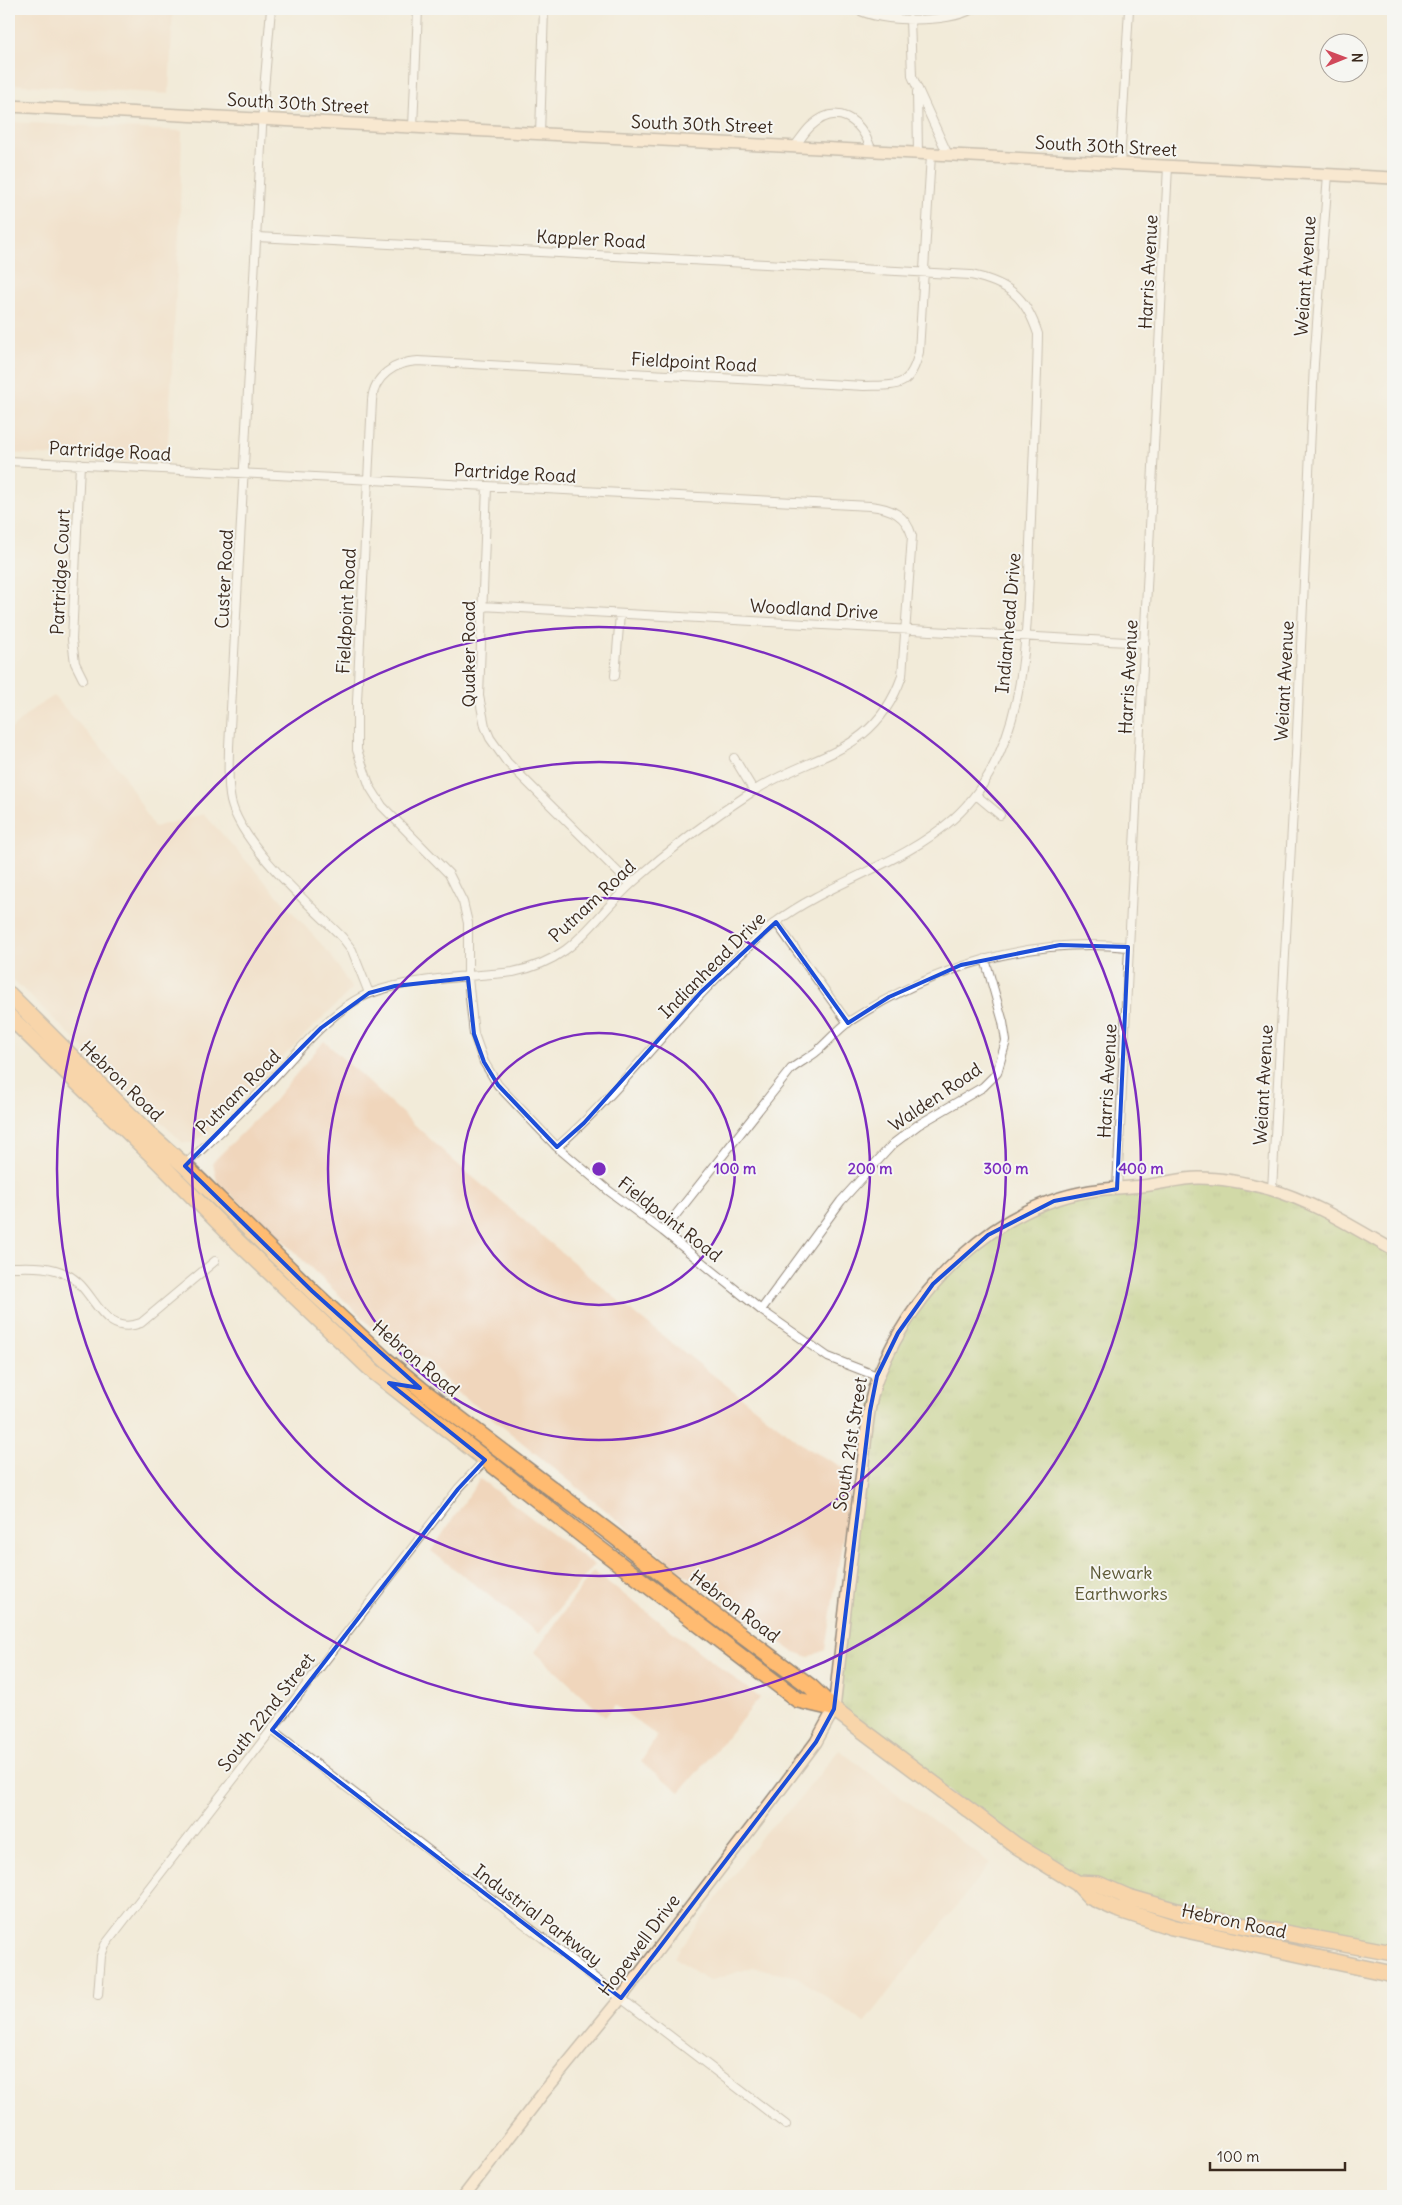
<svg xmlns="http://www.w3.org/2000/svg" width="1402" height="2205" font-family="Delius,sans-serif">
<defs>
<pattern id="park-tufts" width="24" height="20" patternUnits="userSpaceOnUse" patternTransform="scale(1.25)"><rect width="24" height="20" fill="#a9c46a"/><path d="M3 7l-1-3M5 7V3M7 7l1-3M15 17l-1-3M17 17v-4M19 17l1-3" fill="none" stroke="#8b9f57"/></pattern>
</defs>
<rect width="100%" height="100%" fill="#f6f6f2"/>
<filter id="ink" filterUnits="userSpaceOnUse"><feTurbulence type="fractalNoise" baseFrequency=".02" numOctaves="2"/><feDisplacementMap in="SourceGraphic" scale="10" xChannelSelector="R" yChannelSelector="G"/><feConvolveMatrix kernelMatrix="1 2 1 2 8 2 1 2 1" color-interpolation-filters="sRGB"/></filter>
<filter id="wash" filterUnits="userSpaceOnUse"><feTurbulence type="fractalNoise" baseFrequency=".0096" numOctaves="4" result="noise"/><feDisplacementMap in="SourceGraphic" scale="20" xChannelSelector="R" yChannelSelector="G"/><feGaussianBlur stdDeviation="1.12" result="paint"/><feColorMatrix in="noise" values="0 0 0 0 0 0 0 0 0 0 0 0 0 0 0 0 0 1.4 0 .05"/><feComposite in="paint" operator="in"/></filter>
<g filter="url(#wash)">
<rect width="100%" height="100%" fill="#f2ebd9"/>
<path fill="#f0d6bc" d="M 9,9 L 173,9 L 169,94 L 9,84 Z
M 9,122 L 182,131 L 180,218 L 167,463 L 9,453 Z
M 54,696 L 122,772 L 154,827 L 204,814 L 331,955 L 352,989 L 195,1143 L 183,1143 L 9,976 L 9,731 L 33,709 Z
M 324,1041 L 455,1162 L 626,1307 L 807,1448 L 853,1473 L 825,1650 L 809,1657 L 792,1651 L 684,1574 L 482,1410 L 456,1392 L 428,1361 L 372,1327 L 282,1240 L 217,1182 L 213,1162 L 271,1104 Z
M 480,1479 L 594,1565 L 539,1634 L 431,1551 Z
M 593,1571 L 760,1698 L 680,1792 L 641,1762 L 657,1736 L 615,1705 L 605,1717 L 535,1652 Z
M 839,1750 L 990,1863 L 865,2023 L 797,1977 L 753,1967 L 709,1981 L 674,1957 L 765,1832 L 792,1808 Z"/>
<path fill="url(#park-tufts)" stroke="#727744" d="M 1197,1178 L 1272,1190 L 1393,1250 L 1393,1953 L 1077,1883 L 834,1709 L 870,1411 L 898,1333 L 967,1250 L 1054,1201 Z"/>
</g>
<g filter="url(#ink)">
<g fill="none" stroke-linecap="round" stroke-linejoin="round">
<g stroke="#968a7c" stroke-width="10">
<path id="street" d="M 271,9 L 264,90 L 229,747 C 229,764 227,783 231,801 C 241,845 309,904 342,937 L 352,950 L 369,993
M 857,9 C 879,23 950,23 972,9
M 910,19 L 912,76 L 948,155
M 917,92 L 918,153
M 413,127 L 418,9
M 540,134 L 544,9
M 795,146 C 800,140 804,133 810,127 C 837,101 861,120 871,149
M 1120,164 L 1129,9
M 257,237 L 971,275 C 1009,283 1026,297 1038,334 C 1037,395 1033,457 1031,519 C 1026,617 1034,747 953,819 C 901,865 831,881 776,922 C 764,931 753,943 742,953 C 676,1014 624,1088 557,1147
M 9,461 L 870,506 C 891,508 906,515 912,536 L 902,676 C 874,756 814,752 752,792 C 710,819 669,850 632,883 C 589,922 577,959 513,972 C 470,977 411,978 371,993 C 331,1007 289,1063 259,1093 C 235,1119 208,1143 183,1167
M 80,464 L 72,640 L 75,663 L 83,679
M 487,486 L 479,696 L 485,726 L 490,738 L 507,762 L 630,884
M 482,606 L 1145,643
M 615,676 L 620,614
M 734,758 L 754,791
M 976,795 L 1000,815
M 776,922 L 848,1023
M 1117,1189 L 1168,166
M 1272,1190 L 1296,755 L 1314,364 L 1328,174
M 663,1231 L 791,1069 C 799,1063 808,1058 816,1052 C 828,1042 837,1030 850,1021 C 933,967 1029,937 1128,947
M 9,1267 C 29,1267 48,1265 66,1274 C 96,1288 100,1338 141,1323 L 215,1261
M 761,1310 L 841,1201 L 893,1144 L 918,1125 L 983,1087 L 997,1073 L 1006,1041 L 1003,1022 L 985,959
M 877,1376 L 828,1357 L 761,1310 L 663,1231 L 609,1191 L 557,1147 L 498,1085 L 484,1062 L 474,1034 L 468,978 L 468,923 L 463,902 L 449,874 L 382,806 L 370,787 L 357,750 L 357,701 L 372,400 C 374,376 395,362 418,361 L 864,386 C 897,385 910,389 919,352 L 931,155
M 272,1730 L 786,2125
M 98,1995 L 101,1956 L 105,1945 L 458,1489 L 485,1460"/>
</g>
<g stroke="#968a7c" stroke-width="14">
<path id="secondary" d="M 9,106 L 1393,178
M 464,2196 L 544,2092 L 621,1998 L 774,1798 L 816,1742 L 834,1709 C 843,1630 851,1551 862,1472 C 866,1442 867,1402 879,1374 C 915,1287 994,1207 1090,1191 C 1107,1188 1125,1188 1142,1186 C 1161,1184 1180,1178 1199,1178 C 1222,1178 1247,1183 1269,1189 C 1313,1201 1354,1228 1393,1250"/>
</g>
<g stroke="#968a7c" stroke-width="18">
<path id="highway" d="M 9,994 L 148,1133 L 185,1166 L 312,1291 L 386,1360 L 422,1390 L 614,1536 L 709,1611 L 811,1687 L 834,1709 L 1017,1846 L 1077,1883 L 1090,1897 L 1117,1909 L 1172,1927 L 1393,1974
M 9,1016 L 158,1161 L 233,1237 L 374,1372 L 587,1539 L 798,1700 L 832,1708
M 1077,1883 L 1098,1884 L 1128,1897 L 1198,1917 L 1393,1953"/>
</g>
<use href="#street" stroke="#fff" stroke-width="8"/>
<use href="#secondary" stroke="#ffe4c6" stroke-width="11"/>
<use href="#highway" stroke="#ffbb71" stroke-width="15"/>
</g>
</g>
<path d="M0 0H1402V2205H0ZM 776,922 L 848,1023 L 889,997 L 961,965 L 1060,945 L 1128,947 L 1117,1189 L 1054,1201 L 988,1235 L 933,1284 L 898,1333 L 877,1376 L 870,1411 L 834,1709 L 816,1742 L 621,1998 L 272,1730 L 458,1489 L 485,1460 L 389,1383 L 420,1388 L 312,1291 L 185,1166 L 321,1028 L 369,993 L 395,986 L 468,978 L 474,1034 L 484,1062 L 498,1085 L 557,1147 L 584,1123 L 701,992 Z" fill="#f2ebd9" fill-opacity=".55" fill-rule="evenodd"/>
<path fill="none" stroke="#1d4ed8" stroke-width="4" stroke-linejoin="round" d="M 776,922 L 848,1023 L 889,997 L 961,965 L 1060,945 L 1128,947 L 1117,1189 L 1054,1201 L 988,1235 L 933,1284 L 898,1333 L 877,1376 L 870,1411 L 834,1709 L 816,1742 L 621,1998 L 272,1730 L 458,1489 L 485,1460 L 389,1383 L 420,1388 L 312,1291 L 185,1166 L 321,1028 L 369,993 L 395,986 L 468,978 L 474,1034 L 484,1062 L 498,1085 L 557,1147 L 584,1123 L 701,992 Z"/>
<g fill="none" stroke="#7b2cbf" stroke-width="2.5">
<circle cx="599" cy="1169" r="136"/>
<circle cx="599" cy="1169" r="271"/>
<circle cx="599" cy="1169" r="407"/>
<circle cx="599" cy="1169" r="542"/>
</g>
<g text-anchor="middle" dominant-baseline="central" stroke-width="4" stroke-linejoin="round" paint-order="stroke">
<g font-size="18" fill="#3b2a1e" stroke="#f6f6f2">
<text transform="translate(298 103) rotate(3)">South 30th Street</text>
<text transform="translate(702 124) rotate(2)">South 30th Street</text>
<text transform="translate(1106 146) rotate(3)">South 30th Street</text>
<text transform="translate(591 239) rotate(3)">Kappler Road</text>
<text transform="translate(1148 272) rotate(-87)">Harris Avenue</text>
<text transform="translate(1305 276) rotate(-86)">Weiant Avenue</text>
<text transform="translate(694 362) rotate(3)">Fieldpoint Road</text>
<text transform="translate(110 451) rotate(3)">Partridge Road</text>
<text transform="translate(515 473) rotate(3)">Partridge Road</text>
<text transform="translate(60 572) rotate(-87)">Partridge Court</text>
<text transform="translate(224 579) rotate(-87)">Custer Road</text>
<text transform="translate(814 609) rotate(3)">Woodland Drive</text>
<text transform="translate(346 611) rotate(-87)">Fieldpoint Road</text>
<text transform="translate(1008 623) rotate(-85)">Indianhead Drive</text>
<text transform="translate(468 654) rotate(-90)">Quaker Road</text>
<text transform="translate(1128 677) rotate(-87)">Harris Avenue</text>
<text transform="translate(1284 681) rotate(-87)">Weiant Avenue</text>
<text transform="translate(592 901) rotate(-43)">Putnam Road</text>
<text transform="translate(712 965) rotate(-45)">Indianhead Drive</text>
<text transform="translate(122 1081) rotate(44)">Hebron Road</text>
<text transform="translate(1107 1081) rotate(-87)">Harris Avenue</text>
<text transform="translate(1263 1085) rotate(-87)">Weiant Avenue</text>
<text transform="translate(238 1092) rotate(-45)">Putnam Road</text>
<text transform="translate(935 1097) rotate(-34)">Walden Road</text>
<text transform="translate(670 1219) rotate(38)">Fieldpoint Road</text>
<text transform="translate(416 1358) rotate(40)">Hebron Road</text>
<text transform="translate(850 1444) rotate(-81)">South 21st Street</text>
<text transform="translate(735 1606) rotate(37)">Hebron Road</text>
<text transform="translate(266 1712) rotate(-52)">South 22nd Street</text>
<text transform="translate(538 1915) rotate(37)">Industrial Parkway</text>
<text transform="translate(1234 1921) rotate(12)">Hebron Road</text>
<text transform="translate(639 1945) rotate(-53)">Hopewell Drive</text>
</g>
<g font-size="18" fill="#5c5835" stroke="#f6f6f2">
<text x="1121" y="1572">Newark<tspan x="1121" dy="21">Earthworks</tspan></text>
</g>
</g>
<circle cx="599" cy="1169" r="8" fill="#7b2cbf" stroke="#f6f6f2" stroke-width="2.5"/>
<g font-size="15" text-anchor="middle" font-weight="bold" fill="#7b2cbf" stroke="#f6f6f2" stroke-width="4" stroke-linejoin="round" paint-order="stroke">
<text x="735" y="1174">100 m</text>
<text x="870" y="1174">200 m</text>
<text x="1006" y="1174">300 m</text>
<text x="1141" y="1174">400 m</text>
</g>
<rect width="1402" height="2205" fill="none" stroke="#f6f6f2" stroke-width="30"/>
<g transform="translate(1344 58) rotate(89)"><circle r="24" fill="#f6f6f2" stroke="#aba49d"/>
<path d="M0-4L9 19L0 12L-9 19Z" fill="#d1495b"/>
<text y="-8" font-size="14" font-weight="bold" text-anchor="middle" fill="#3b2a1e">N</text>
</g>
<path d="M1210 2162v8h135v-8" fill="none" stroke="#3b2a1e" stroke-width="2.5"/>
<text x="1217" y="2162" font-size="15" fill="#3b2a1e" stroke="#f6f6f2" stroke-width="4" paint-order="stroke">100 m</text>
</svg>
